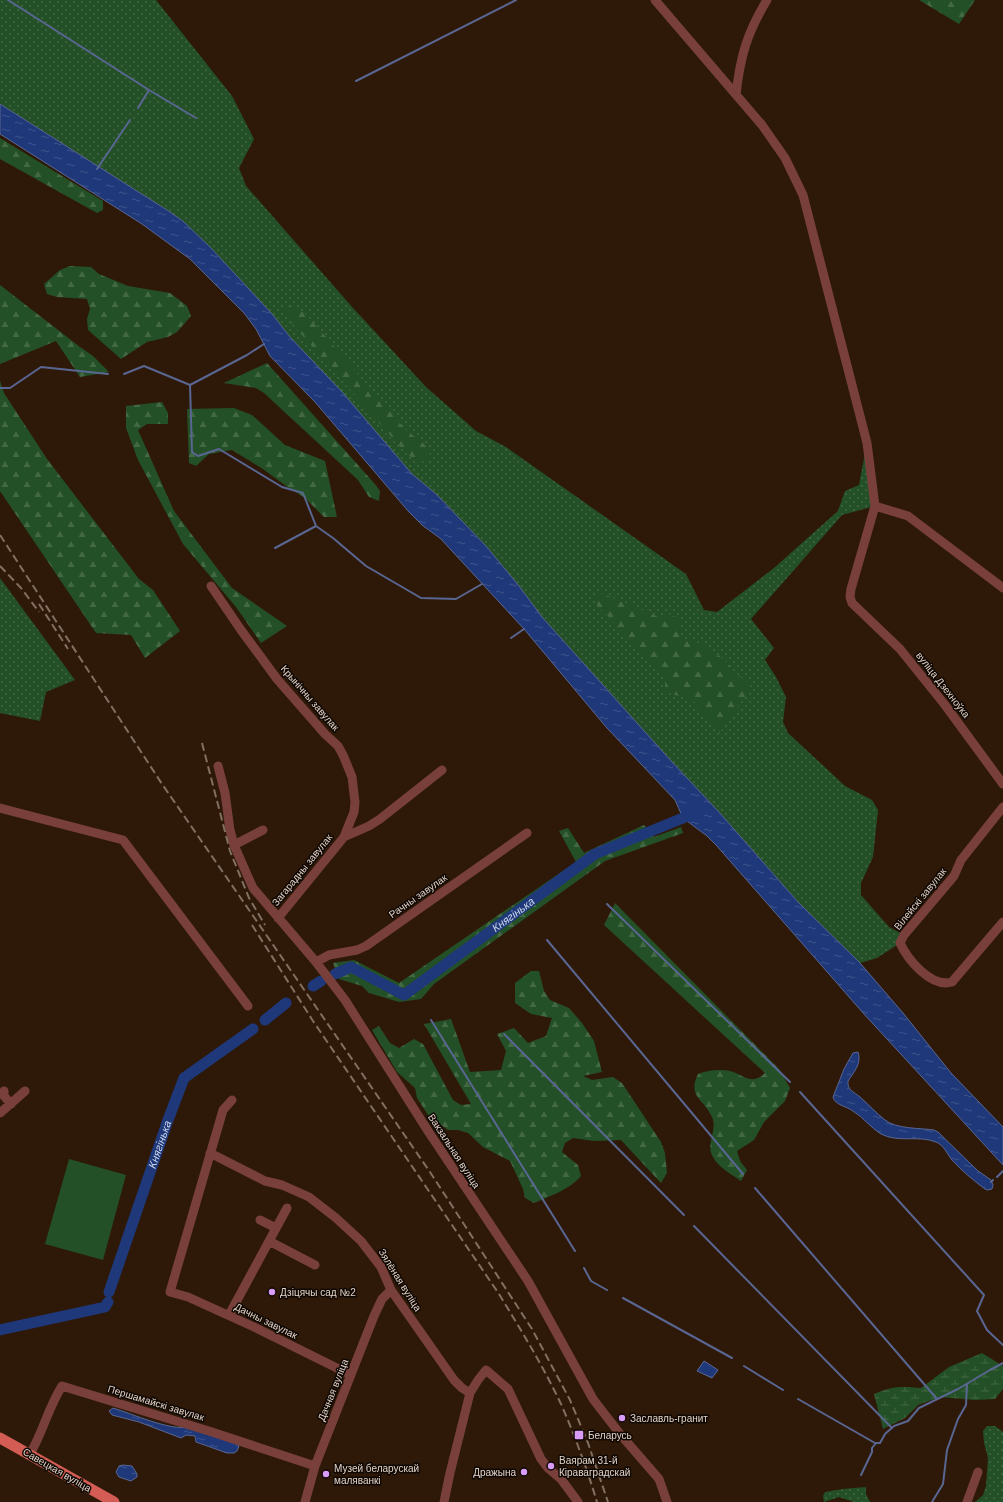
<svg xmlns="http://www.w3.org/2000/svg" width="1003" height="1502" font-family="Arial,sans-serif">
<defs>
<pattern id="grass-dots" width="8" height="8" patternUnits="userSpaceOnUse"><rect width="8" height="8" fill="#235026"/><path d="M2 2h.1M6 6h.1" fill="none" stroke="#436844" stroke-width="1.8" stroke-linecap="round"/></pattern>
<pattern id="forest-firs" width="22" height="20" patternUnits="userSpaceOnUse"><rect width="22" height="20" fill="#235026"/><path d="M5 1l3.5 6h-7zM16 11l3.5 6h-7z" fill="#436844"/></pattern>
<pattern id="wetland-marsh" width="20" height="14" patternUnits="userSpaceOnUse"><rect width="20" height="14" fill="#235026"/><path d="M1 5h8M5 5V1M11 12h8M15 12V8" fill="none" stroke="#436844"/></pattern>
<pattern id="water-ripples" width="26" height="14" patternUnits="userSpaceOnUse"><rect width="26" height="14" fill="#1e387a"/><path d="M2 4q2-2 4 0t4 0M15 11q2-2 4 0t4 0" fill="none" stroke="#3e548c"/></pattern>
</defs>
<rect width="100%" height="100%" fill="#2e1909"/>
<path fill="url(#grass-dots)" d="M 0,0 L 156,0 L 232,96 L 254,139 L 239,168 L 246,186 L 353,308 L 426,387 L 476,431 L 506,447 L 686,574 L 704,610 L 717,612 L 774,568 L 838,511 L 845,491 L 859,485 L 867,443 L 875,506 L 842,515 L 751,619 L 774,648 L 765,660 L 776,677 L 786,697 L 783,722 L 788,733 L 845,786 L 872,800 L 878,810 L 873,857 L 861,883 L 861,895 L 889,927 L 904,935 L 900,943 L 877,958 L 860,963 L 798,902 L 718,811 L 672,762 L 542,617 L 519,586 L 486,546 L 436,494 L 412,474 L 343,394 L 290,337 L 272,314 L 211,248 L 184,222 L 170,212 L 0,104 Z
M 0,578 L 75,680 L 46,692 L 40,721 L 0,713 Z
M 987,1426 L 995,1426 L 1003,1432 L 1003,1502 L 975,1502 L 983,1495 L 986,1486 L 988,1458 L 984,1443 L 983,1431 Z
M 866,1487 L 866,1494 L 870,1502 L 854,1502 L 839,1497 L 824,1502 L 823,1496 L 825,1492 L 843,1489 Z"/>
<path fill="url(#forest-firs)" d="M 919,0 L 975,0 L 959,24 Z
M 0,138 L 103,201 L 103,210 L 97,213 L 0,159 Z
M 70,266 L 91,267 L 99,274 L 128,286 L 170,293 L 187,306 L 191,316 L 177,332 L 168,337 L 147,342 L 121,359 L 88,330 L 87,319 L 90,309 L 87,299 L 57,297 L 47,294 L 44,284 L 60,270 Z
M 0,285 L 80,347 L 93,356 L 109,372 L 80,377 L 56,341 L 0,364 Z
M 290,306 L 299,309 L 307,315 L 406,430 L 424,444 L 430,452 L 428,462 L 418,463 L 403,450 L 280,310 Z
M 267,363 L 374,483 L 380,491 L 379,501 L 369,497 L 358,480 L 264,393 L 256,388 L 224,383 Z
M 0,381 L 4,393 L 47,459 L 139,579 L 153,590 L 180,631 L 145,658 L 131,635 L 96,633 L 0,491 Z
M 162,402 L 168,413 L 168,424 L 147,424 L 138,430 L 174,511 L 232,588 L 287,626 L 261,643 L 236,607 L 183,544 L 138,460 L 126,428 L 126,406 Z
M 234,408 L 252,415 L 285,445 L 325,461 L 337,517 L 324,517 L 305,498 L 286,486 L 263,469 L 232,450 L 209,454 L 196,466 L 189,463 L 187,409 Z
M 596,591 L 661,618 L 671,614 L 679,620 L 682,640 L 701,643 L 725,660 L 733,671 L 752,686 L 719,734 L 693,700 L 665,692 L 665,675 L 595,603 Z
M 644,825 L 654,837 L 681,827 L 683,833 L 605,861 L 434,984 L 421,999 L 399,1002 L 369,993 L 362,986 L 339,979 L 333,963 L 354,960 L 399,983 L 576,862 L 559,831 L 568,828 L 584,853 Z
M 615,903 L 779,1069 L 790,1088 L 785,1101 L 764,1122 L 754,1140 L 737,1151 L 740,1161 L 747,1170 L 741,1181 C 731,1174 719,1168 713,1157 C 705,1144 718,1131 712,1117 C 704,1099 687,1097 698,1074 C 708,1070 720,1069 730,1071 C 744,1075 751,1086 765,1073 L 604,925 Z
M 531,971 L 539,971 L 544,991 L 550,1000 L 569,1008 L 582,1023 L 594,1041 L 602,1072 L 583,1076 L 592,1080 L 613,1077 L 622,1083 L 661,1142 L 665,1153 L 667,1173 L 661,1183 L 621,1140 L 594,1141 L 573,1138 L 565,1143 L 562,1152 L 578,1165 L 581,1176 C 569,1190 550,1196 534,1203 L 525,1198 L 523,1189 L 510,1161 L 483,1147 L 468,1133 L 458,1130 L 448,1130 L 428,1115 L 417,1098 L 415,1088 L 397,1072 L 372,1030 L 379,1026 L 390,1043 L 399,1048 L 414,1039 L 423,1044 L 453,1100 L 461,1105 L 471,1104 L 424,1024 L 451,1019 L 470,1072 L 501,1070 L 506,1051 L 497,1034 L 514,1028 L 528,1043 L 546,1036 L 552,1018 L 531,1014 L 515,1003 L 515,983 Z"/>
<path fill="url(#wetland-marsh)" d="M 982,1353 L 1003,1366 L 1003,1389 L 995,1399 L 975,1400 L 940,1397 L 918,1405 L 905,1418 L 883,1429 L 874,1394 C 892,1386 902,1386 921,1388 L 949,1367 Z"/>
<path fill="#235026" d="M 69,1159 L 126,1175 L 103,1260 L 45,1244 Z"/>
<path fill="url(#water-ripples)" stroke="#596692" d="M 0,104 L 170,212 L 184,222 L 211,248 L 272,314 L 290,337 L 343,393 L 412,474 L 436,494 L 486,546 L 519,586 L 542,617 L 672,762 L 718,811 L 798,902 L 860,963 L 903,1013 L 951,1073 L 1003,1127 L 1003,1165 L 864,1014 L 716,845 L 707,836 L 683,818 L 675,800 L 607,728 L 524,629 L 441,539 L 422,525 L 409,512 L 315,402 L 270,356 L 256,329 L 244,313 L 190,259 L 142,224 L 0,134 Z
M 858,1052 C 862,1063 854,1072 848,1081 C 847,1090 854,1092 860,1097 C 868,1104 876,1113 885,1120 C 896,1129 920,1128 934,1130 L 938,1132 L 978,1171 L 991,1180 L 993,1185 L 992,1189 L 987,1190 L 985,1189 C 973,1180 962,1171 952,1160 C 947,1154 944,1145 936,1142 C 919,1135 898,1143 881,1134 C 871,1128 863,1117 853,1111 C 846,1106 835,1105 833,1097 L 844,1069 L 853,1053 Z
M 704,1361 L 718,1370 L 712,1378 L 697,1371 Z
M 113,1408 C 133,1414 170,1431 189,1427 L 236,1443 L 239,1446 L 237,1451 L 234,1453 L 227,1453 L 196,1442 L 195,1436 L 186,1435 L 181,1438 L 139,1422 L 112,1415 L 109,1411 Z
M 123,1465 L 132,1466 L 137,1474 L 137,1477 L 131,1481 L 119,1477 L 116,1472 L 119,1466 Z"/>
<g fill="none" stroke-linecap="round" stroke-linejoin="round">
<path stroke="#596692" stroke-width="2" d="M 8,0 L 149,90 L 196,118
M 356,81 L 516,0
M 138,108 L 149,90
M 97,169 L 130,120
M 124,374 L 144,366 L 190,385 L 247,355 L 264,344
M 190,385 L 192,452 L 198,456 L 219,449 L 282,487 L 303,493 L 316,526
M 0,388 L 10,388 L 41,367 L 108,374
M 275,548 L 316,526 L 333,538 L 366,566 L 421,598 L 456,599 L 482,584
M 511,638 L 524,629
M 607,904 L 790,1082
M 547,940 L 743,1174
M 431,1020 L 575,1251
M 504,1034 L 684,1215
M 800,1092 L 984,1295 L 977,1311 L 987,1330 L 1003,1345
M 997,1177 L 1003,1171
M 991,1182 L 993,1180
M 755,1188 L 937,1399
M 694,1226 L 892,1428
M 584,1268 L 591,1281 L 607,1290
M 623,1298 L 732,1358
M 744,1366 L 783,1390
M 798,1399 L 875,1443
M 861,1475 L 872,1452 L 872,1448 L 876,1443 L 880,1443 L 885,1434 L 894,1426 L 908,1421 L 919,1408 L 958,1389 L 990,1370 L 1003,1363
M 932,1502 L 943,1484 L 947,1450 L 958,1419 L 966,1405 L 967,1384"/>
<g stroke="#1e387a" stroke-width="11">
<path id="s1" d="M 335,974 L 351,967 L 404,995 L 595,854 L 683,818 L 695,811"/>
<path d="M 313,986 L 321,981"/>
<path d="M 265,1020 L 286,1003"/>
<path id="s2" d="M 109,1292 L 168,1120 L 184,1078 L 253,1029"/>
<path d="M 0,1330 L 105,1307 L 108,1302"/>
</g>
<path stroke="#79403b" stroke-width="9" d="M 655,0 L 762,125 L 785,158 L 803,195 L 867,443 L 875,506 L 851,589 L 850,597 L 852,603 L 900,649 L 945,705 L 1003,784
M 736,95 C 740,57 747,33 767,0
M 875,506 L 908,516 L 1003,588
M 211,586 L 241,630 L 277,679 L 325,734 L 338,746 L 343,755 L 352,777 L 355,802 L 354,812 L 344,837
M 218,766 L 225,793 L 230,830 L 234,845
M 1003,807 L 961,860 L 954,876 L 904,935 L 900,943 C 908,960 931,988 952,982 L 1003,922
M 0,808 L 123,840 L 248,1006
M 263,830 L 234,845 L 253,888 L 316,962 L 345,1000 L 428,1131 L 528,1281 L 593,1399 L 620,1434 L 659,1479 L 667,1502
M 278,918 L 344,837 L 369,826 L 380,819 L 442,770
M 316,962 L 329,955 L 357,950 L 366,946 L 527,833
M 4,1091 L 4,1096 L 11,1104
M 232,1100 L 223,1110 L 170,1292 L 188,1297 L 254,1327 L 351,1375
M 0,1113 L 25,1091
M 210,1153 L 265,1181 L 282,1185 L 309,1197 L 336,1218 L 361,1241 L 381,1267 L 391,1290 L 454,1380 L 462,1388 L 470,1393
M 260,1220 L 276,1228
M 269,1241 L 315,1265
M 229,1315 L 287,1208
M 30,1454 C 43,1432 48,1408 62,1386 L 212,1432 L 315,1466
M 305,1502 L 315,1466 L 374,1316 L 382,1299 L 391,1290
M 444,1502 L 450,1473 L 470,1393 L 478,1380 L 486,1370 L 508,1389 L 541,1459 L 548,1468 L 561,1479 L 578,1502
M 967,1502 L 978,1472"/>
<path stroke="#d35d54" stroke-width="11" d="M 0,1438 L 114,1502"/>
<path stroke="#816f61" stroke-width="2" stroke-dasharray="8 4" stroke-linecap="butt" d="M 0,535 L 162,784 L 430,1172 L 532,1329 L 570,1400 L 588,1443 L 608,1502
M 0,566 L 21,588 L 39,612
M 39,604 L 68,649
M 202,743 L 230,851 L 249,898 L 265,925
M 252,925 L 313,1021 L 499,1294 C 521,1330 543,1366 561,1404 C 575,1436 587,1469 597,1502"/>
</g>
<g fill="#d89bf8" stroke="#0f0702" stroke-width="1.5">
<circle cx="272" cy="1292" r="4"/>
<circle cx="622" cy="1418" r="4"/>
<rect x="574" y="1430" width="10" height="10" rx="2"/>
<circle cx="551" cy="1466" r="4"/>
<circle cx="524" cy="1472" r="4"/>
<circle cx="326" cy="1474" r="4"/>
</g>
<g text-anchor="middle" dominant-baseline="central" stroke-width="3" stroke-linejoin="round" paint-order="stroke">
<g font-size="10" fill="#e2d3c9" stroke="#0f0702">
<text transform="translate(943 685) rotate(52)">вуліца Дзехноўка</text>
<text transform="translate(310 698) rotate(49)">Крынічны завулак</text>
<text transform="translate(302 870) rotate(-51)">Загарадны завулак</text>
<text transform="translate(418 896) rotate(-35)">Рачны завулак</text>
<text transform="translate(920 899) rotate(-51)">Вілейскі завулак</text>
<text transform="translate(454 1151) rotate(57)">Вакзальная вуліца</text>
<text transform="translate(400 1280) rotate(58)">Зялёная вуліца</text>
<text transform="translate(266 1321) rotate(26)">Дачны завулак</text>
<text transform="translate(333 1390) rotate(-68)">Дачная вуліца</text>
<text transform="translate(156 1403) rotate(17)">Першамайскі завулак</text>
<text transform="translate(57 1470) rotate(30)">Савецкая вуліца</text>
</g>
<g font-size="10" fill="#e2d3c9" stroke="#0f0702" text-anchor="start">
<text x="280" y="1292">Дзіцячы сад №2</text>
<text x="630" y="1418">Заславль-гранит</text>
<text x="588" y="1435">Беларусь</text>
<text x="559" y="1460">Ваярам 31-й<tspan x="559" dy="12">Кіраваградскай</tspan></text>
<text x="334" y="1468">Музей беларускай<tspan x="334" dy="12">маляванкі</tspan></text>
<text x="516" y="1472" text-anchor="end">Дражына</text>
</g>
<g font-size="11" font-style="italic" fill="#ced8ec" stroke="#0f0702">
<text stroke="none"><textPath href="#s1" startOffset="213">Княгінька</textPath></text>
<text stroke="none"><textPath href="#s2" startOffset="156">Княгінька</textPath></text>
</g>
</g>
</svg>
